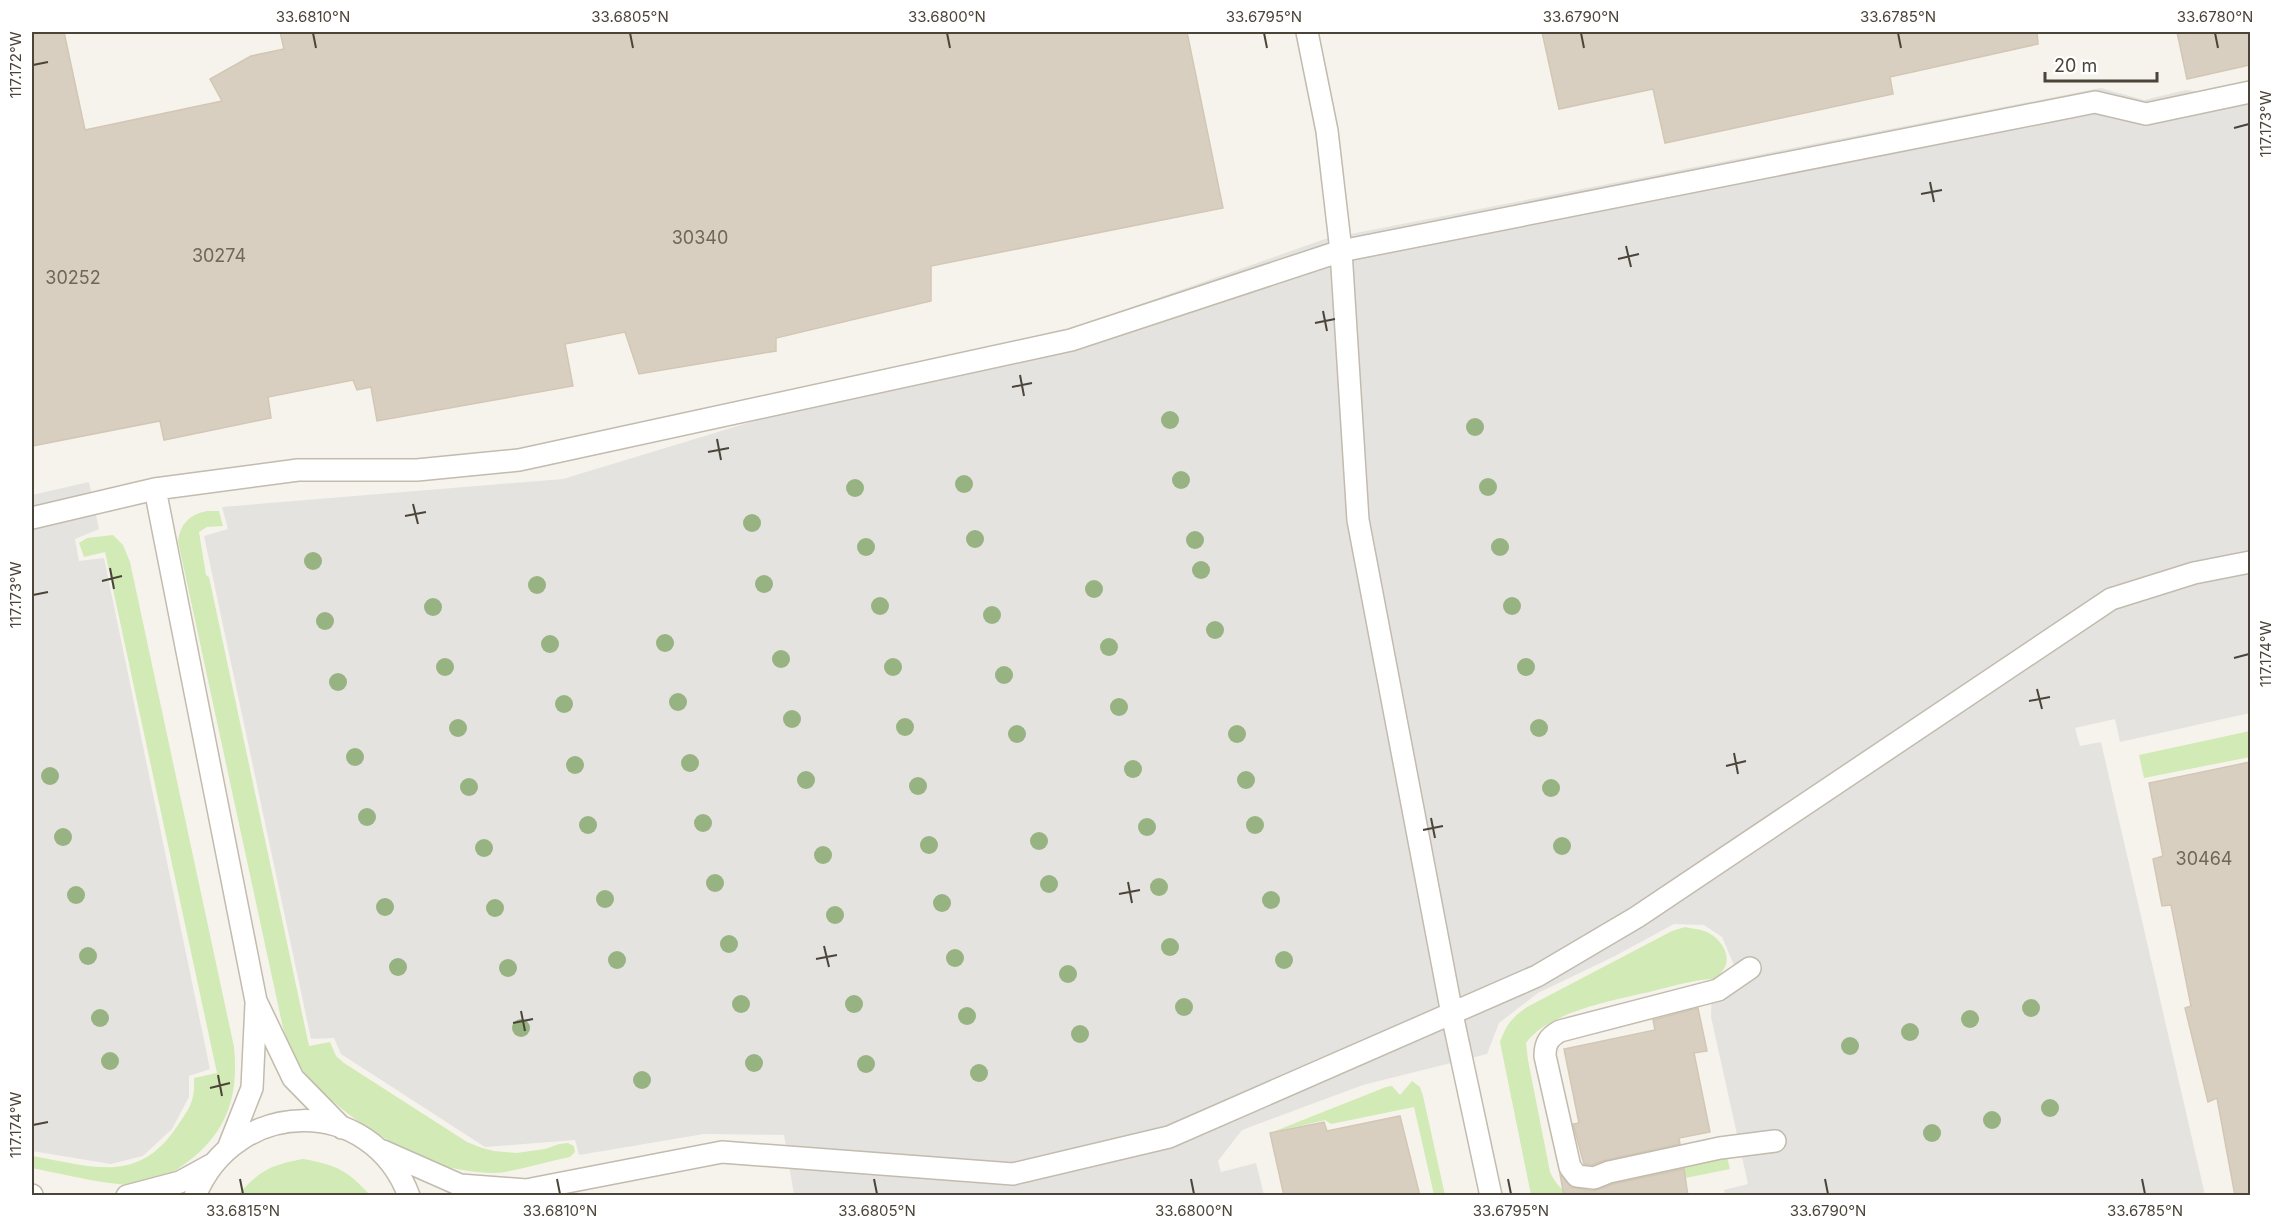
<svg xmlns="http://www.w3.org/2000/svg" width="2282" height="1227" font-family="Inter,sans-serif">
<rect width="100%" height="100%" fill="#f6f3ec"/>
<path fill="#d2eab5" d="M 207,511 L 219,511 L 223,526 L 207,527 L 199,532 L 206,575 L 209,577 L 309,1046 L 330,1042 L 336,1056 L 344,1063 L 467,1142 L 482,1148 L 494,1151 L 516,1153 L 545,1149 L 559,1144 L 568,1143 L 574,1146 L 575,1152 L 570,1157 C 549,1161 514,1172 494,1173 C 473,1173 446,1168 427,1160 C 386,1143 316,1098 295,1058 C 290,1049 287,1038 283,1028 L 178,541 C 180,524 190,514 207,511 Z
M 113,535 L 123,545 L 130,562 L 234,1047 C 239,1096 227,1133 186,1163 C 174,1172 160,1181 145,1184 C 122,1189 58,1173 32,1168 L 32,1156 C 92,1166 138,1186 178,1125 C 190,1107 195,1101 194,1078 L 217,1073 L 105,552 L 84,557 L 79,543 L 87,538 Z
M 2250,731 L 2250,757 L 2144,778 L 2139,755 Z
M 1685,927 C 1693,929 1702,929 1709,933 C 1728,944 1735,967 1713,979 C 1693,980 1673,986 1653,991 C 1616,1000 1549,1011 1526,1043 L 1528,1060 L 1550,1172 C 1555,1183 1563,1194 1577,1195 C 1595,1196 1609,1183 1625,1178 C 1658,1168 1693,1164 1727,1157 L 1730,1169 L 1601,1195 L 1531,1195 L 1500,1042 C 1507,1023 1512,1018 1527,1007 L 1672,931 Z
M 1412,1081 L 1420,1087 L 1423,1096 L 1445,1195 L 1434,1195 L 1414,1107 L 1331,1124 L 1325,1120 L 1270,1133 L 1386,1087 L 1392,1086 L 1400,1095 Z
M 303,1159 C 337,1165 347,1170 370,1195 L 238,1195 C 260,1170 271,1165 303,1159 Z"/>
<path fill="#e5e3e0" d="M 2101,88 L 2144,100 L 2186,90 L 2250,98 L 2250,713 L 2120,742 L 2115,719 L 2075,728 L 2080,746 L 2101,742 L 2205,1195 L 1725,1195 L 1724,1190 L 1748,1184 L 1711,1017 L 1712,982 L 1736,970 L 1722,937 L 1704,925 L 1674,924 L 1615,956 L 1538,993 L 1499,1023 L 1487,1054 L 1363,1085 L 1242,1130 L 1218,1161 L 1221,1172 L 1256,1163 L 1264,1195 L 794,1195 L 784,1135 L 704,1134 L 579,1155 L 575,1140 L 485,1147 L 341,1054 L 334,1038 L 311,1039 L 204,536 L 228,529 L 222,507 L 563,479 L 994,348 L 1067,330 L 1325,239 Z
M 89,482 L 99,529 L 75,539 L 79,561 L 104,558 L 210,1069 L 189,1076 L 189,1097 L 172,1129 L 143,1156 L 111,1164 L 32,1151 L 32,495 Z"/>
<path fill="#d8cfc1" stroke="#d3c7b4" stroke-width="1.5" d="M 32,32 L 64,32 L 85,130 L 222,101 L 210,79 L 251,56 L 284,49 L 280,32 L 1187,32 L 1223,208 L 931,266 L 931,301 L 776,338 L 776,351 L 639,374 L 625,332 L 565,344 L 573,386 L 377,421 L 371,387 L 357,390 L 353,380 L 268,397 L 271,418 L 164,440 L 160,421 L 32,446 Z
M 1542,32 L 2037,32 L 2038,44 L 1890,77 L 1893,94 L 1665,143 L 1653,89 L 1559,109 Z
M 2177,32 L 2250,32 L 2250,65 L 2187,79 Z
M 2250,762 L 2250,1196 L 2235,1196 L 2217,1098 L 2208,1102 L 2185,1008 L 2191,1006 L 2171,905 L 2162,906 L 2153,859 L 2163,856 L 2149,783 Z
M 1698,1008 L 1707,1051 L 1694,1053 L 1710,1132 L 1679,1138 L 1680,1144 L 1606,1160 L 1592,1165 L 1584,1164 L 1573,1124 L 1579,1123 L 1564,1049 L 1655,1030 L 1653,1020 Z
M 1400,1116 L 1420,1196 L 1284,1196 L 1270,1133 L 1324,1122 L 1327,1131 Z
M 1684,1169 L 1688,1196 L 1564,1196 L 1560,1174 L 1571,1187 L 1593,1191 L 1613,1184 Z"/>
<g fill="none" stroke-linecap="round" stroke-linejoin="round">
<g stroke="#c2bbae" stroke-width="24">
<path id="lane" d="M 1307,32 L 1327,131 L 1341,251 L 1358,520 L 1452,1014 L 1491,1196
M 155,489 L 256,1001 L 293,1078 L 342,1128
M 32,518 L 155,489 L 298,470 L 417,470 L 519,460 L 1071,340 L 1341,251 L 2095,102 L 2146,114 L 2250,92
M 1750,968 L 1718,990 L 1560,1031 C 1549,1037 1545,1043 1545,1056 L 1570,1167 L 1577,1176 L 1594,1178 L 1609,1172 L 1720,1148 L 1775,1141
M 229,1146 L 252,1088 L 256,1004
M 383,1151 L 460,1185 L 526,1190 L 515,1196
M 526,1190 L 722,1152 L 1013,1174 L 1169,1137 L 1537,976 L 1637,917 L 2111,599 L 2194,573 L 2250,562
M 32,1195 L 32,1196
M 127,1196 L 180,1182 L 211,1165
M 195,1196 C 235,1097 371,1094 409,1196"/>
</g>
<use href="#lane" stroke="#fff" stroke-width="21"/>
</g>
<g fill="#97b381">
<circle cx="1170" cy="420" r="9"/>
<circle cx="1475" cy="427" r="9"/>
<circle cx="1181" cy="480" r="9"/>
<circle cx="964" cy="484" r="9"/>
<circle cx="1488" cy="487" r="9"/>
<circle cx="855" cy="488" r="9"/>
<circle cx="752" cy="523" r="9"/>
<circle cx="975" cy="539" r="9"/>
<circle cx="1195" cy="540" r="9"/>
<circle cx="866" cy="547" r="9"/>
<circle cx="1500" cy="547" r="9"/>
<circle cx="313" cy="561" r="9"/>
<circle cx="1201" cy="570" r="9"/>
<circle cx="764" cy="584" r="9"/>
<circle cx="537" cy="585" r="9"/>
<circle cx="1094" cy="589" r="9"/>
<circle cx="880" cy="606" r="9"/>
<circle cx="1512" cy="606" r="9"/>
<circle cx="433" cy="607" r="9"/>
<circle cx="992" cy="615" r="9"/>
<circle cx="325" cy="621" r="9"/>
<circle cx="1215" cy="630" r="9"/>
<circle cx="665" cy="643" r="9"/>
<circle cx="550" cy="644" r="9"/>
<circle cx="1109" cy="647" r="9"/>
<circle cx="781" cy="659" r="9"/>
<circle cx="445" cy="667" r="9"/>
<circle cx="893" cy="667" r="9"/>
<circle cx="1526" cy="667" r="9"/>
<circle cx="1004" cy="675" r="9"/>
<circle cx="338" cy="682" r="9"/>
<circle cx="678" cy="702" r="9"/>
<circle cx="564" cy="704" r="9"/>
<circle cx="1119" cy="707" r="9"/>
<circle cx="792" cy="719" r="9"/>
<circle cx="905" cy="727" r="9"/>
<circle cx="458" cy="728" r="9"/>
<circle cx="1539" cy="728" r="9"/>
<circle cx="1017" cy="734" r="9"/>
<circle cx="1237" cy="734" r="9"/>
<circle cx="355" cy="757" r="9"/>
<circle cx="690" cy="763" r="9"/>
<circle cx="575" cy="765" r="9"/>
<circle cx="1133" cy="769" r="9"/>
<circle cx="50" cy="776" r="9"/>
<circle cx="806" cy="780" r="9"/>
<circle cx="1246" cy="780" r="9"/>
<circle cx="918" cy="786" r="9"/>
<circle cx="469" cy="787" r="9"/>
<circle cx="1551" cy="788" r="9"/>
<circle cx="367" cy="817" r="9"/>
<circle cx="703" cy="823" r="9"/>
<circle cx="588" cy="825" r="9"/>
<circle cx="1255" cy="825" r="9"/>
<circle cx="1147" cy="827" r="9"/>
<circle cx="63" cy="837" r="9"/>
<circle cx="1039" cy="841" r="9"/>
<circle cx="929" cy="845" r="9"/>
<circle cx="1562" cy="846" r="9"/>
<circle cx="484" cy="848" r="9"/>
<circle cx="823" cy="855" r="9"/>
<circle cx="715" cy="883" r="9"/>
<circle cx="1049" cy="884" r="9"/>
<circle cx="1159" cy="887" r="9"/>
<circle cx="76" cy="895" r="9"/>
<circle cx="605" cy="899" r="9"/>
<circle cx="1271" cy="900" r="9"/>
<circle cx="942" cy="903" r="9"/>
<circle cx="385" cy="907" r="9"/>
<circle cx="495" cy="908" r="9"/>
<circle cx="835" cy="915" r="9"/>
<circle cx="729" cy="944" r="9"/>
<circle cx="1170" cy="947" r="9"/>
<circle cx="88" cy="956" r="9"/>
<circle cx="955" cy="958" r="9"/>
<circle cx="617" cy="960" r="9"/>
<circle cx="1284" cy="960" r="9"/>
<circle cx="398" cy="967" r="9"/>
<circle cx="508" cy="968" r="9"/>
<circle cx="1068" cy="974" r="9"/>
<circle cx="741" cy="1004" r="9"/>
<circle cx="854" cy="1004" r="9"/>
<circle cx="1184" cy="1007" r="9"/>
<circle cx="2031" cy="1008" r="9"/>
<circle cx="967" cy="1016" r="9"/>
<circle cx="100" cy="1018" r="9"/>
<circle cx="1970" cy="1019" r="9"/>
<circle cx="521" cy="1028" r="9"/>
<circle cx="1910" cy="1032" r="9"/>
<circle cx="1080" cy="1034" r="9"/>
<circle cx="1850" cy="1046" r="9"/>
<circle cx="110" cy="1061" r="9"/>
<circle cx="754" cy="1063" r="9"/>
<circle cx="866" cy="1064" r="9"/>
<circle cx="979" cy="1073" r="9"/>
<circle cx="642" cy="1080" r="9"/>
<circle cx="2050" cy="1108" r="9"/>
<circle cx="1992" cy="1120" r="9"/>
<circle cx="1932" cy="1133" r="9"/>
</g>
<path fill="none" stroke="#4b4439" stroke-width="2" d="M 313,33 L 316,48M 630,33 L 633,48M 947,33 L 950,48M 1264,33 L 1267,48M 1581,33 L 1584,48M 1898,33 L 1901,48M 2215,33 L 2218,48M 33,65 L 48,62M 2234,128 L 2249,124M 1930,182 L 1934,202M 1921,194 L 1942,190M 1626,246 L 1631,267M 1618,259 L 1639,254M 1323,311 L 1327,331M 1315,323 L 1335,319M 1020,375 L 1024,396M 1012,387 L 1032,383M 717,439 L 721,460M 708,452 L 729,448M 413,504 L 418,524M 405,516 L 426,512M 110,568 L 114,589M 102,581 L 122,576M 33,595 L 48,592M 2234,658 L 2249,654M 2037,689 L 2042,709M 2029,701 L 2050,697M 1734,753 L 1738,774M 1726,766 L 1746,761M 1431,818 L 1435,838M 1423,830 L 1443,826M 1128,882 L 1132,903M 1119,894 L 1140,890M 824,946 L 829,967M 816,959 L 837,955M 521,1011 L 525,1031M 513,1023 L 533,1019M 218,1075 L 222,1096M 210,1088 L 230,1083M 33,1125 L 48,1122M 240,1179 L 243,1194M 557,1179 L 560,1194M 874,1179 L 877,1194M 1191,1179 L 1194,1194M 1508,1179 L 1511,1194M 1825,1179 L 1828,1194M 2142,1179 L 2145,1194"/>
<g text-anchor="middle" dominant-baseline="central" stroke-width="5" stroke-linejoin="round" paint-order="stroke">
<g font-size="18" fill="#6e675b">
<text x="700" y="237">30340</text>
<text x="219" y="255">30274</text>
<text x="73" y="277">30252</text>
<text x="2204" y="858">30464</text>
</g>
</g>
<rect width="2282" height="1227" fill="none" stroke="#ffffff" stroke-width="66"/>
<path d="M2045 72v9h112v-9" fill="none" stroke="#4b4439" stroke-width="3"/>
<text x="2054" y="72" font-size="18" fill="#4b4439" stroke="#ffffff" stroke-width="4.5" paint-order="stroke">20 m</text>
<rect x="33" y="33" width="2216" height="1161" fill="none" stroke="#4b4439" stroke-width="2"/>
<g font-size="15" text-anchor="middle" fill="#4b4439">
<text x="313" y="22">33.6810°N</text>
<text x="630" y="22">33.6805°N</text>
<text x="947" y="22">33.6800°N</text>
<text x="1264" y="22">33.6795°N</text>
<text x="1581" y="22">33.6790°N</text>
<text x="1898" y="22">33.6785°N</text>
<text x="2215" y="22">33.6780°N</text>
<text transform="translate(16 65) rotate(-90)" y="5">117.172°W</text>
<text transform="translate(2266 124) rotate(-90)" y="5">117.173°W</text>
<text transform="translate(16 595) rotate(-90)" y="5">117.173°W</text>
<text transform="translate(2266 654) rotate(-90)" y="5">117.174°W</text>
<text transform="translate(16 1125) rotate(-90)" y="5">117.174°W</text>
<text x="243" y="1216">33.6815°N</text>
<text x="560" y="1216">33.6810°N</text>
<text x="877" y="1216">33.6805°N</text>
<text x="1194" y="1216">33.6800°N</text>
<text x="1511" y="1216">33.6795°N</text>
<text x="1828" y="1216">33.6790°N</text>
<text x="2145" y="1216">33.6785°N</text>
</g>
</svg>
